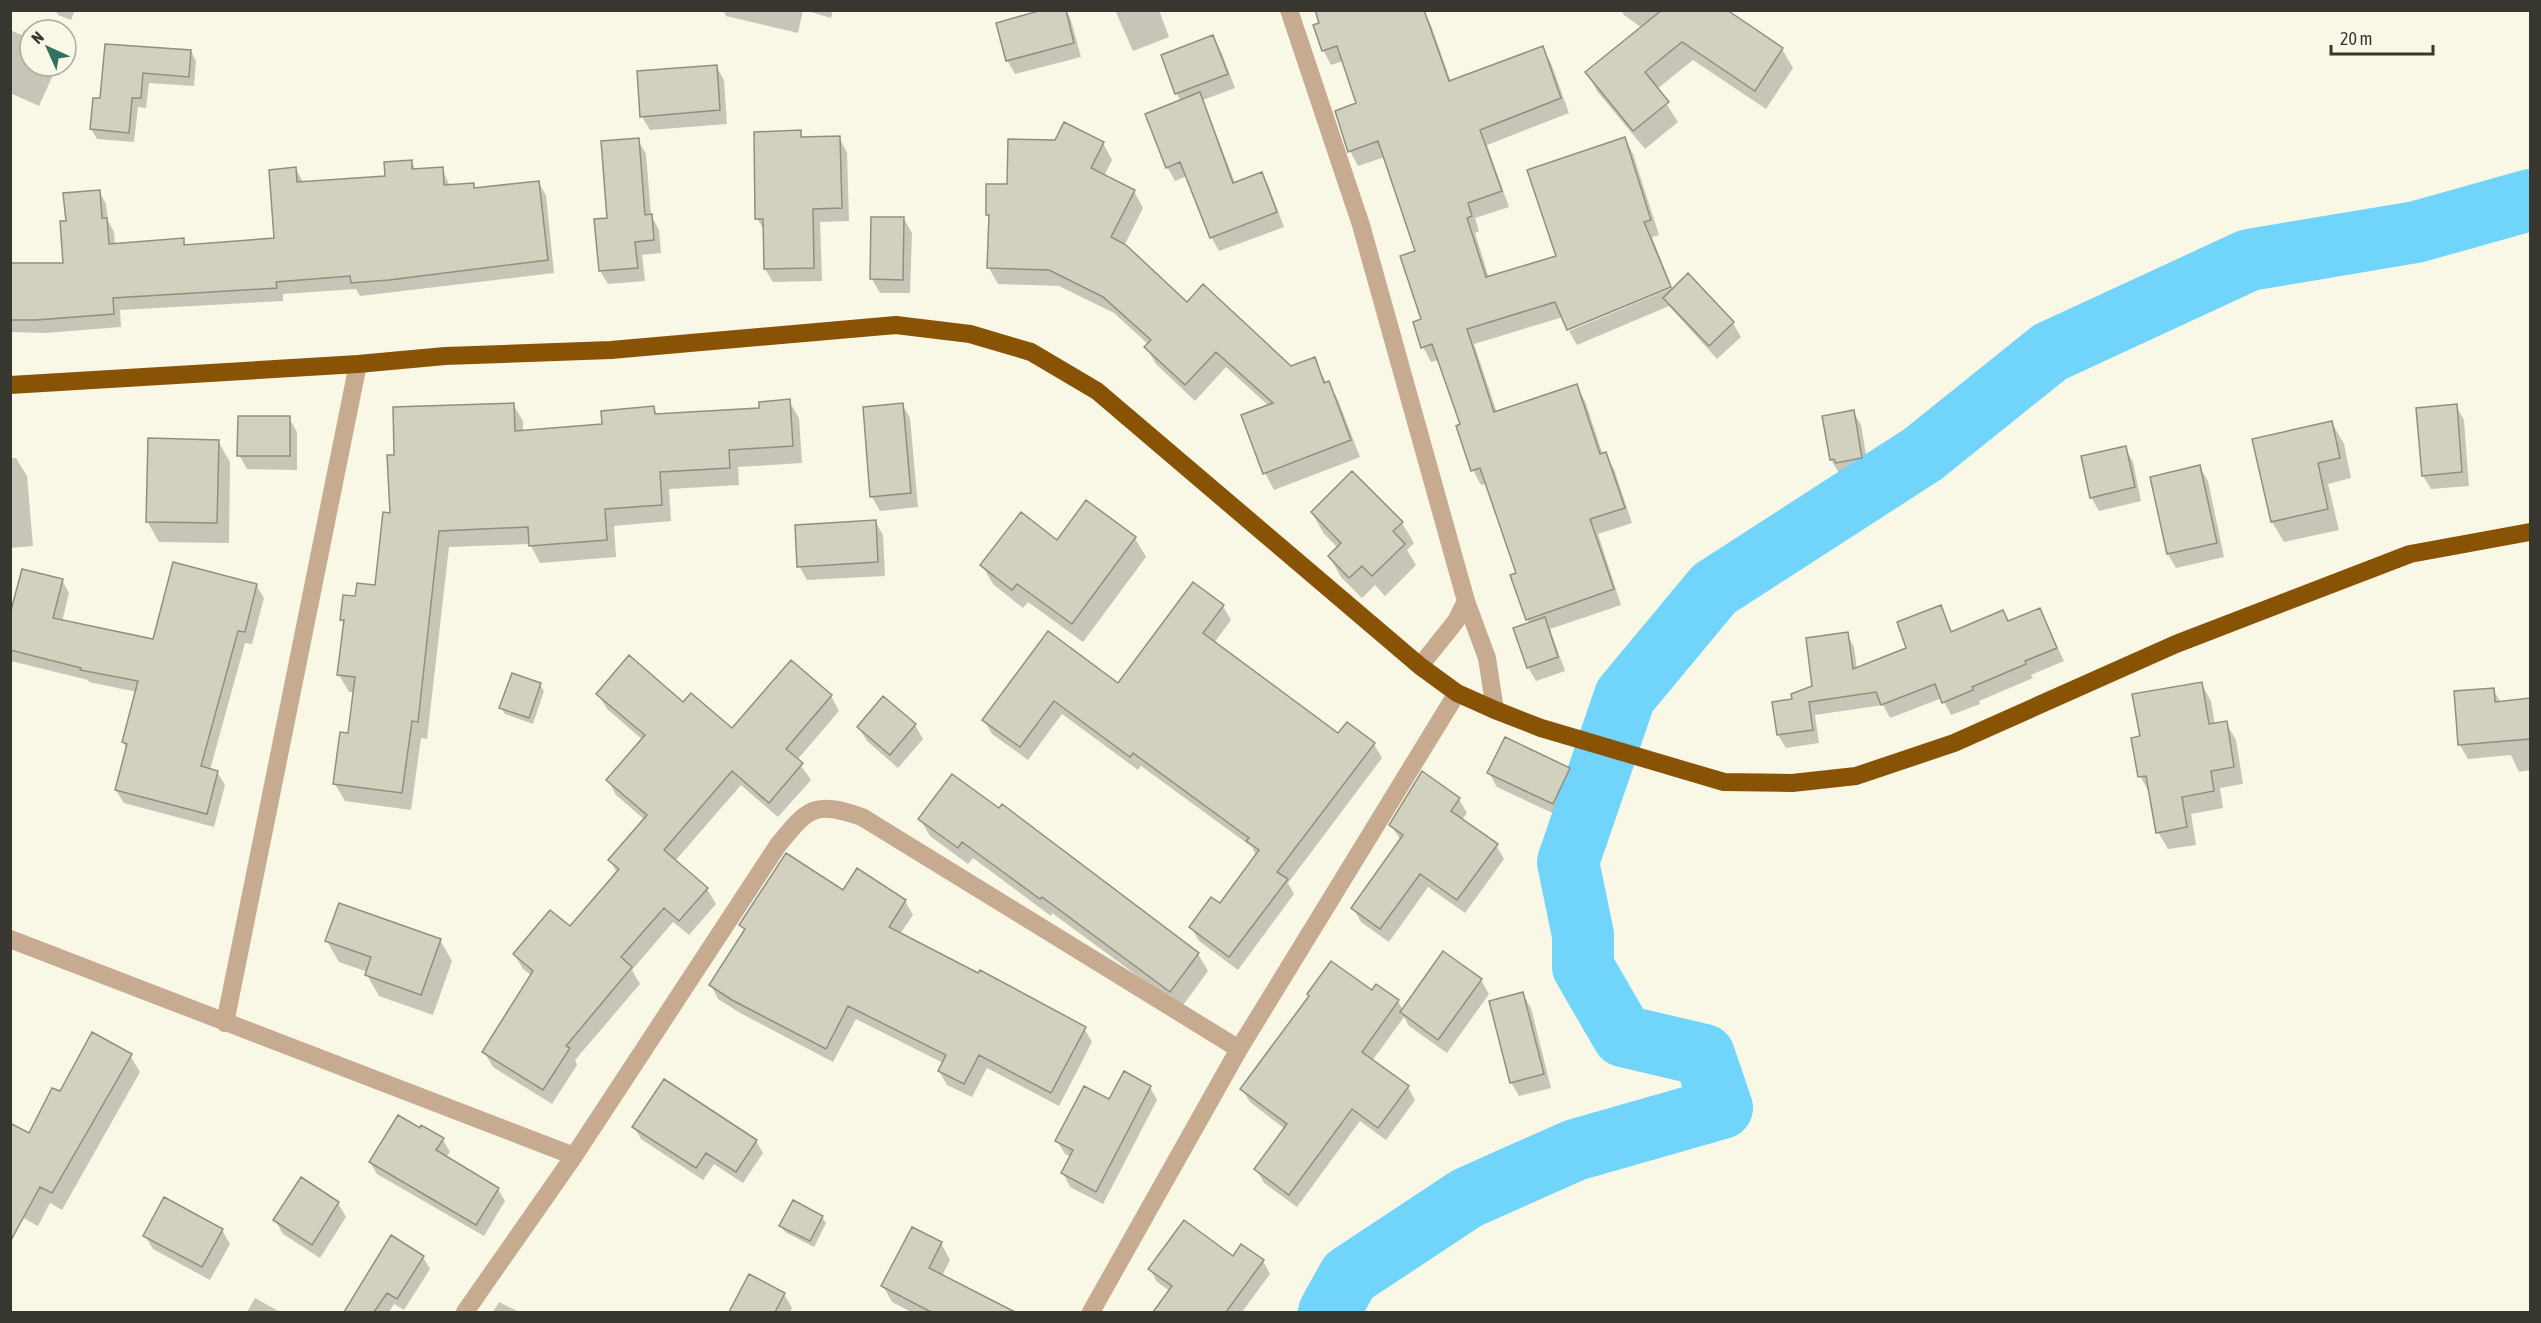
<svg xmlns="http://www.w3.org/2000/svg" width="2541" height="1323" font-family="'Asap Condensed',sans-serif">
<rect width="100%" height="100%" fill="#f9f7e6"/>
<path fill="#0003" d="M 55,10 L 75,10 L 71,20 L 58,15 Z
M 723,10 L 803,10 L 798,33 L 726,16 Z
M 804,10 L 833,10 L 831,18 Z
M 1066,10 L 1071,20 L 1081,57 L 1015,74 L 1007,60 Z
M 1115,10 L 1159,10 L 1169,37 L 1133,51 Z
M 1423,10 L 1431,25 L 1451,82 L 1543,48 L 1551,63 L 1569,113 L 1487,145 L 1509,207 L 1475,218 L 1479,231 L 1475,233 L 1489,278 L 1557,257 L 1625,139 L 1633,154 L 1659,235 L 1652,237 L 1671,285 L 1568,328 L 1563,317 L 1474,344 L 1497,413 L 1576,386 L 1585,401 L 1603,455 L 1605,454 L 1614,469 L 1632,523 L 1598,534 L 1621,605 L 1550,629 L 1565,671 L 1536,681 L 1528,667 L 1529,624 L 1518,574 L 1487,483 L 1481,485 L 1473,470 L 1461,425 L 1439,360 L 1431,362 L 1423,347 L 1423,320 L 1417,252 L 1385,157 L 1358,166 L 1350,151 L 1358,104 L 1343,61 L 1331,65 L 1323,50 Z
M 1621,10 L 1724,10 L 1782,49 L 1793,68 L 1766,109 L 1693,60 L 1657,89 L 1678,122 L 1645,149 L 1597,91 L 1587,72 L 1642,28 L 1624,15 Z
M 10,30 L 22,35 L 24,30 L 30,32 L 30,66 L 57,66 L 39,106 L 10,93 Z
M 1213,37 L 1221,51 L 1235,88 L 1203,100 L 1235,183 L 1261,173 L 1269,187 L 1284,227 L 1219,251 L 1211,237 L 1187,176 L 1175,181 L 1167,167 L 1181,101 L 1176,93 Z
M 107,46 L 191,51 L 196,61 L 194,86 L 149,83 L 146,108 L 138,107 L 134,142 L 97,139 L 91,129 L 102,100 Z
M 716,66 L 724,80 L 727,124 L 650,130 L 642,117 Z
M 800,132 L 804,139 L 839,138 L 847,152 L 849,221 L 820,222 L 822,281 L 773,282 L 765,269 L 765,232 L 757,218 Z
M 638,140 L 646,154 L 651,215 L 659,230 L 661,253 L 642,255 L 645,281 L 608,284 L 600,271 L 609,219 Z
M 1103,143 L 1112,160 L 1104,176 L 1134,191 L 1143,208 L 1124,246 L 1187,304 L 1290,368 L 1314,359 L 1327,384 L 1329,383 L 1338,400 L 1360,457 L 1274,490 L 1265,473 L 1243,416 L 1269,406 L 1226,367 L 1195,401 L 1156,364 L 1146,347 L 1148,344 L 1114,313 L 1059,286 L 998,284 L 989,268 L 990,220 L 987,215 L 1009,186 Z
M 411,161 L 416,170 L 442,169 L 450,186 L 473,185 L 476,189 L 538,182 L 546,195 L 554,273 L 360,296 L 356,289 L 283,294 L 283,301 L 120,310 L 121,327 L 45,333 L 10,332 L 10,264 L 65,265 L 67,222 L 99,191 L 106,204 L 108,221 L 114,232 L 115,245 L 183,240 L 187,246 L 276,240 L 296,169 L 303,182 L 386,177 Z
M 904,219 L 912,233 L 910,293 L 880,293 L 872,279 Z
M 1672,288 L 1733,323 L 1741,337 L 1717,359 L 1669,306 L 1577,345 L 1569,331 Z
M 789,401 L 799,418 L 802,463 L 738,467 L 739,485 L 669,489 L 671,521 L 614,526 L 616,557 L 540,563 L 530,544 L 449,547 L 427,739 L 421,738 L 411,810 L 345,801 L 335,784 L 350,734 L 355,692 L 349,692 L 339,675 L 345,626 L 341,620 L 356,598 L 376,587 L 391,514 L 396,456 L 513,404 L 523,421 L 523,432 L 604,425 L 653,408 L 658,416 L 761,409 Z
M 902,404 L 910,418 L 918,507 L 880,511 L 872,497 Z
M 2456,406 L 2464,420 L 2469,486 L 2431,489 L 2423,476 Z
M 1853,411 L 1861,425 L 1869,472 L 1845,476 L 1843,472 L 1839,473 L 1831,460 Z
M 289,418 L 297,432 L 297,470 L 247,469 L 239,455 Z
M 2332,423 L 2344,444 L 2351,478 L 2328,484 L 2339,530 L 2284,542 L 2272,522 Z
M 218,441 L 230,462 L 229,543 L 159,542 L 147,521 Z
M 2125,448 L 2133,462 L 2141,501 L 2099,511 L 2091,497 Z
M 10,458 L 16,458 L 27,476 L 33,546 L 10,548 Z
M 2200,467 L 2208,481 L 2224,557 L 2176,568 L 2168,554 Z
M 1312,513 L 1402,523 L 1414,543 L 1407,550 L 1416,565 L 1385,596 L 1375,585 L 1362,598 L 1341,577 L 1329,556 L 1338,548 L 1324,534 Z
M 875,521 L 883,535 L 885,576 L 807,580 L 799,566 Z
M 1135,538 L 1146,557 L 1083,642 L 1028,602 L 1023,608 L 993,584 L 982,565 L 1057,542 Z
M 62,580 L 69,593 L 62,622 L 154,640 L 256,585 L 264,598 L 252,644 L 245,643 L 210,770 L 217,772 L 225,785 L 214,827 L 124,803 L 116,790 L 127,749 L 123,742 L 137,692 L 89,682 L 88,680 L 11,661 L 10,621 Z
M 1223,606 L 1231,620 L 1214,643 L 1339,736 L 1347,724 L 1374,744 L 1382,758 L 1288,883 L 1294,894 L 1238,970 L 1199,941 L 1191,927 L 1220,906 L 1256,855 L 1252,847 L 1141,766 L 1138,770 L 1062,714 L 1028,760 L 992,734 L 984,720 L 1048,633 L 1119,685 Z
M 1940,607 L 1953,633 L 2009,623 L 2040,609 L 2064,661 L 2031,675 L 2033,678 L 1979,701 L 1980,704 L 1951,715 L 1942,698 L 1890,718 L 1883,705 L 1815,715 L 1819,743 L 1786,748 L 1778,735 L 1794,701 L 1814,687 L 1847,634 L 1854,647 L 1857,669 L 1908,649 Z
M 2201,683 L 2211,701 L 2215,725 L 2226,723 L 2236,740 L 2243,784 L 2220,788 L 2223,808 L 2191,814 L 2196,845 L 2168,849 L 2158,832 L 2150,794 L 2140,776 L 2141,737 Z
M 540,685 L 544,691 L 533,724 L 505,714 L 501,708 Z
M 2493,689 L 2501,703 L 2530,700 L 2530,770 L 2519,772 L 2511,755 L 2468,759 L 2460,745 L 2456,692 Z
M 598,694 L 683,704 L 732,730 L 831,696 L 839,711 L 797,760 L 811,780 L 778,817 L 741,785 L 675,861 L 707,889 L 716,904 L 689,935 L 673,922 L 632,970 L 640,984 L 575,1060 L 577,1065 L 552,1104 L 493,1067 L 484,1052 L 532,976 L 523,969 L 514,954 L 570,928 L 617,873 L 610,860 L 645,820 L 616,795 L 608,780 L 643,740 L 607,709 Z
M 884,698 L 915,725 L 923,739 L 898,768 L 867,741 L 859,728 Z
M 1506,739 L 1569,770 L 1577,783 L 1561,817 L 1497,787 L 1489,773 Z
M 1459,799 L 1467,813 L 1462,820 L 1496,845 L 1504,859 L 1465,913 L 1428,887 L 1389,942 L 1361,922 L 1353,908 L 1401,841 L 1391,825 Z
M 920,819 L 1198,954 L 1208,971 L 1181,1008 L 1052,913 L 1051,916 L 973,858 L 968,864 L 930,836 Z
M 843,892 L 905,901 L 913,915 L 900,934 L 1084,1028 L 1092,1042 L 1059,1106 L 987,1068 L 972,1097 L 947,1085 L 939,1071 L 943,1063 L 856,1019 L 833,1062 L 742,1014 L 718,999 L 711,985 L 745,933 L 741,925 Z
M 440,940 L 452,961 L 433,1015 L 379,996 L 367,975 L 368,972 L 339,962 L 327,941 Z
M 1443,953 L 1481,980 L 1489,994 L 1447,1053 L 1409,1026 L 1404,1017 L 1372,1061 L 1408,1087 L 1415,1100 L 1386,1140 L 1360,1121 L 1297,1207 L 1264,1183 L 1256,1169 L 1285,1129 L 1250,1102 L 1242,1089 L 1372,992 L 1398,1001 L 1403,1010 Z
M 1523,994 L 1531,1008 L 1551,1088 L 1519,1096 L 1511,1082 Z
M 130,1055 L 140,1072 L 62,1210 L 50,1203 L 38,1226 L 10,1211 L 29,1135 L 60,1093 Z
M 1150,1087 L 1157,1100 L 1103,1204 L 1070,1187 L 1063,1173 L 1071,1157 L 1065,1154 L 1057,1141 L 1110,1101 Z
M 634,1127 L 756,1141 L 763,1153 L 743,1183 L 714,1164 L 703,1180 L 641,1139 Z
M 420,1130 L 443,1140 L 450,1152 L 446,1157 L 498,1189 L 505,1201 L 484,1236 L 377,1174 L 370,1162 Z
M 338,1203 L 346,1217 L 320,1258 L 283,1234 L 275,1220 Z
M 822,1217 L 826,1223 L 814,1247 L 785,1232 L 781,1226 Z
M 222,1230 L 230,1244 L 210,1280 L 153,1249 L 145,1236 Z
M 941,1243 L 950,1260 L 942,1276 L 1011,1312 L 911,1312 L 892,1302 L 883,1286 Z
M 423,1257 L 430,1269 L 404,1310 L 394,1304 L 389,1312 L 352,1312 L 349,1307 Z
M 1233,1258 L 1263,1261 L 1270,1274 L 1242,1312 L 1223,1312 L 1214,1306 L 1209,1312 L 1155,1312 L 1170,1291 L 1157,1282 L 1150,1269 Z
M 750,1276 L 784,1294 L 792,1308 L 790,1312 L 730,1312 Z
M 255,1298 L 280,1312 L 247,1312 Z
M 499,1302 L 519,1312 L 493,1312 Z"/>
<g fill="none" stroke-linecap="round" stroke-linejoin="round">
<path stroke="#71d5fb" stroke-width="62" d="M 1329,1312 L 1349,1276 L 1467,1198 L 1575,1150 L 1722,1108 L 1704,1055 L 1623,1036 L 1583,967 L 1583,935 L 1568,862 L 1625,696 L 1714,589 L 1923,454 L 2050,352 L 2249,260 L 2416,232 L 2530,200"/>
</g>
<path fill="#d2d0bf" stroke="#928f7f" stroke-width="1.5" d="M 1042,10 L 1066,10 L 1074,43 L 1006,61 L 996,23 Z
M 1315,10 L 1424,10 L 1449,81 L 1543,46 L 1561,98 L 1480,130 L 1502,191 L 1468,203 L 1472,216 L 1467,218 L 1486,277 L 1556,256 L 1527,170 L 1625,137 L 1651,220 L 1644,222 L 1671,287 L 1567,330 L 1555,302 L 1467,329 L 1494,412 L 1577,384 L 1600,454 L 1606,452 L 1625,508 L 1590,519 L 1614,589 L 1526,620 L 1510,575 L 1516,573 L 1480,468 L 1471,471 L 1456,426 L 1460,424 L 1432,344 L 1421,348 L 1413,322 L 1421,319 L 1400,256 L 1415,251 L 1378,141 L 1348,152 L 1335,111 L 1356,103 L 1337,46 L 1322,51 L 1313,25 L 1319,23 Z
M 1662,10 L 1727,10 L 1783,48 L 1755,91 L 1682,42 L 1645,72 L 1669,102 L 1633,131 L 1585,72 Z
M 1213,35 L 1228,74 L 1175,94 L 1161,55 Z
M 105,44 L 191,50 L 189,77 L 143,73 L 141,98 L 132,98 L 129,133 L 90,129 L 93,98 L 100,98 Z
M 717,65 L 720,110 L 640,117 L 637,71 Z
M 1200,92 L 1233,183 L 1262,172 L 1277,212 L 1210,238 L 1180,162 L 1166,168 L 1145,114 Z
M 1064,122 L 1104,142 L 1091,168 L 1135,190 L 1111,237 L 1126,245 L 1187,302 L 1203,284 L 1291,366 L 1315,357 L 1324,383 L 1329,381 L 1351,440 L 1263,474 L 1241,415 L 1273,403 L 1216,352 L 1185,385 L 1144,347 L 1151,340 L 1103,297 L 1049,270 L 987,268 L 989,215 L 986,215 L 986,184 L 1007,184 L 1008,139 L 1055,140 Z
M 801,130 L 801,137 L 840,136 L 842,208 L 813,209 L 814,268 L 764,269 L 763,219 L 755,219 L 754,132 Z
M 639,138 L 645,215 L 652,214 L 654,240 L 635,242 L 638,268 L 599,271 L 594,219 L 607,218 L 601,141 Z
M 412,160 L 412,169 L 443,167 L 444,185 L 474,183 L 474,188 L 539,181 L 548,260 L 389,280 L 351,283 L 350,276 L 276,282 L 277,288 L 113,298 L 114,314 L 36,320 L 10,320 L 10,263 L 63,263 L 60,221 L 66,221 L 63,193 L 100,190 L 102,218 L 107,218 L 109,244 L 184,238 L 184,245 L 274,238 L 269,170 L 296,167 L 297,182 L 385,176 L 384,162 Z
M 871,217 L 904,217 L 903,280 L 870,279 Z
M 1688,273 L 1734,322 L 1709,346 L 1663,298 Z
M 790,399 L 793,446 L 729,450 L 730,468 L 660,472 L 662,505 L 605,509 L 607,540 L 529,546 L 528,527 L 439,531 L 418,722 L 412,721 L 402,793 L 333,784 L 340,732 L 348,733 L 355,677 L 337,675 L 344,620 L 340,620 L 343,595 L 355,596 L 357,583 L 375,585 L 383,512 L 390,513 L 387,455 L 394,455 L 393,407 L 514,403 L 515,431 L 602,424 L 601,411 L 654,406 L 655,414 L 759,408 L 759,402 Z
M 903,403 L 911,493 L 870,497 L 863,407 Z
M 2457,404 L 2462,472 L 2422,476 L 2416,408 Z
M 1854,410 L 1862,458 L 1836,463 L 1834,459 L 1830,460 L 1822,416 Z
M 238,416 L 290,416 L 290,456 L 237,456 Z
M 2332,421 L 2340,458 L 2318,463 L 2328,509 L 2271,522 L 2252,439 Z
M 148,438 L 219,440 L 217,523 L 146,522 Z
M 2126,446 L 2135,487 L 2090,498 L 2081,456 Z
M 2200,465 L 2217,543 L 2167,554 L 2150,477 Z
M 1352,471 L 1403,522 L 1393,531 L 1405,544 L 1372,576 L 1362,566 L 1349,578 L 1328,556 L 1341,543 L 1311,512 Z
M 1086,500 L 1136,537 L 1072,624 L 1017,584 L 1012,590 L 980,565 L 1021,512 L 1057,540 Z
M 876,520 L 878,562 L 797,567 L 795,525 Z
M 173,562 L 257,584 L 245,632 L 238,631 L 201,766 L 218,771 L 207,814 L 115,790 L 127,744 L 122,742 L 138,681 L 80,670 L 81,668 L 10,650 L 10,614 L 22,569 L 63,579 L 53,618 L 153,639 Z
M 1193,582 L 1224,605 L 1203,633 L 1338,733 L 1347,722 L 1375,743 L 1277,872 L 1288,879 L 1229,957 L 1189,927 L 1211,897 L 1220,903 L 1259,850 L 1246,841 L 1249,838 L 1133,753 L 1130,757 L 1054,701 L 1020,747 L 982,720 L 1048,631 L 1118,683 Z
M 1941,605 L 1951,632 L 2003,610 L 2008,621 L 2040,608 L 2057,648 L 2025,661 L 2026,664 L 1972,687 L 1973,690 L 1942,703 L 1935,684 L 1881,705 L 1876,692 L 1809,702 L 1813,730 L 1777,735 L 1772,702 L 1792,699 L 1791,694 L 1812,686 L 1806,638 L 1848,632 L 1853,669 L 1906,648 L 1897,622 Z
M 1545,617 L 1558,657 L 1527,668 L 1513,628 Z
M 629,655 L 683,702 L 691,693 L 732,728 L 791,660 L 832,695 L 786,749 L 803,763 L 769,803 L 732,771 L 664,850 L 708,888 L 679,921 L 664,908 L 621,957 L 632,967 L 566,1046 L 570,1048 L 543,1090 L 482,1052 L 533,971 L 513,954 L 550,910 L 570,926 L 619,869 L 608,860 L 647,815 L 606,780 L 645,735 L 596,694 Z
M 512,673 L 541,683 L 529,718 L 499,708 Z
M 2202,682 L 2209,724 L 2227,721 L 2234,767 L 2211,771 L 2214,791 L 2182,797 L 2187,827 L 2156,833 L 2146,776 L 2138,777 L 2131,738 L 2140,736 L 2132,694 Z
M 2494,688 L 2495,702 L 2530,698 L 2530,739 L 2458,745 L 2454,691 Z
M 883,696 L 916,724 L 890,755 L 857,727 Z
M 1505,737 L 1570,768 L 1553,804 L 1487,773 Z
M 1422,771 L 1460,798 L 1451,811 L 1498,844 L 1457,900 L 1420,874 L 1380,929 L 1351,908 L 1403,835 L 1389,825 Z
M 952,774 L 999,808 L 1002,804 L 1199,953 L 1170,992 L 1042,897 L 1040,899 L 962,842 L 958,848 L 918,819 Z
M 786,853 L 843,890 L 857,868 L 906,900 L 889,927 L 978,973 L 980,970 L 1086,1027 L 1051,1093 L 979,1055 L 964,1084 L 938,1071 L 946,1055 L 848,1006 L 826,1049 L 732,1000 L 709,985 L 745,929 L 739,925 Z
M 339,903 L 441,939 L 421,995 L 365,975 L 371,957 L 325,941 Z
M 1443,951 L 1482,979 L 1438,1040 L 1400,1012 Z
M 1331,961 L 1372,990 L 1376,984 L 1399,1000 L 1362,1052 L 1409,1086 L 1378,1128 L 1352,1109 L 1289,1195 L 1254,1169 L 1287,1124 L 1240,1089 L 1309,996 L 1307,994 Z
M 1523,992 L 1544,1074 L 1510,1083 L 1489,1001 Z
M 92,1032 L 132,1054 L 52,1193 L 40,1187 L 10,1242 L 10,1123 L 29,1133 L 52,1088 L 60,1091 Z
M 1124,1071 L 1151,1086 L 1096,1192 L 1061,1173 L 1073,1150 L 1055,1141 L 1084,1086 L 1109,1099 Z
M 664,1079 L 757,1140 L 736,1172 L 706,1153 L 696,1168 L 632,1127 Z
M 398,1115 L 420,1128 L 421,1125 L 444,1138 L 436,1150 L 499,1188 L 476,1225 L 369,1162 Z
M 301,1177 L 339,1202 L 312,1245 L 273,1220 Z
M 164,1197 L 223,1229 L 202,1267 L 143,1236 Z
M 793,1200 L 823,1216 L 810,1241 L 779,1226 Z
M 1184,1220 L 1233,1256 L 1241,1244 L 1264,1260 L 1226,1312 L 1153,1312 L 1172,1286 L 1148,1269 Z
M 912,1227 L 942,1242 L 929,1268 L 1015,1312 L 931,1312 L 881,1286 Z
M 391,1235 L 424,1256 L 397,1299 L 387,1293 L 374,1312 L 344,1312 Z
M 749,1274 L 785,1293 L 775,1312 L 729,1312 Z"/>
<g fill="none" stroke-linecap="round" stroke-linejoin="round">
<path stroke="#c6ab90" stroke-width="18" d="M 1289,10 L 1361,225 L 1466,601 L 1487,658 L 1495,710
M 1420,666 L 1456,621 L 1466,601
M 10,939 L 574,1156
M 225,1023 L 358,364
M 465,1312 L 574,1156 L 778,845 C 809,807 814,801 862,817 L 1239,1049
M 1091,1312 L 1239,1049 L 1457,693"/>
<path stroke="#895306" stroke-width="18" d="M 10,385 L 358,364 L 445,356 L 611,350 L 896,325 L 970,334 L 1031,352 L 1097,391 L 1420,666 L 1457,693 L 1495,710 L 1541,728 L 1724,782 L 1792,783 L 1856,776 L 1954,743 L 2176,644 L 2410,554 L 2530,532"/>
</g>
<rect width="2541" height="1323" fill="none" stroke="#37362f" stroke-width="24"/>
<g transform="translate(48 48) rotate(315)"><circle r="28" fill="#f9f7e6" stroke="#abaa9d" stroke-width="1.5"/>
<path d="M0-4.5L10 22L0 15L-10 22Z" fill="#2f7162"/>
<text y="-9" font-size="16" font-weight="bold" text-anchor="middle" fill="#37362f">N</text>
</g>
<path d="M2331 45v9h102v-9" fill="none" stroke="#37362f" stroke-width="3"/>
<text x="2340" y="45" font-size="18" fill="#37362f" stroke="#f9f7e6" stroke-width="4.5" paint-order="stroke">20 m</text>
</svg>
